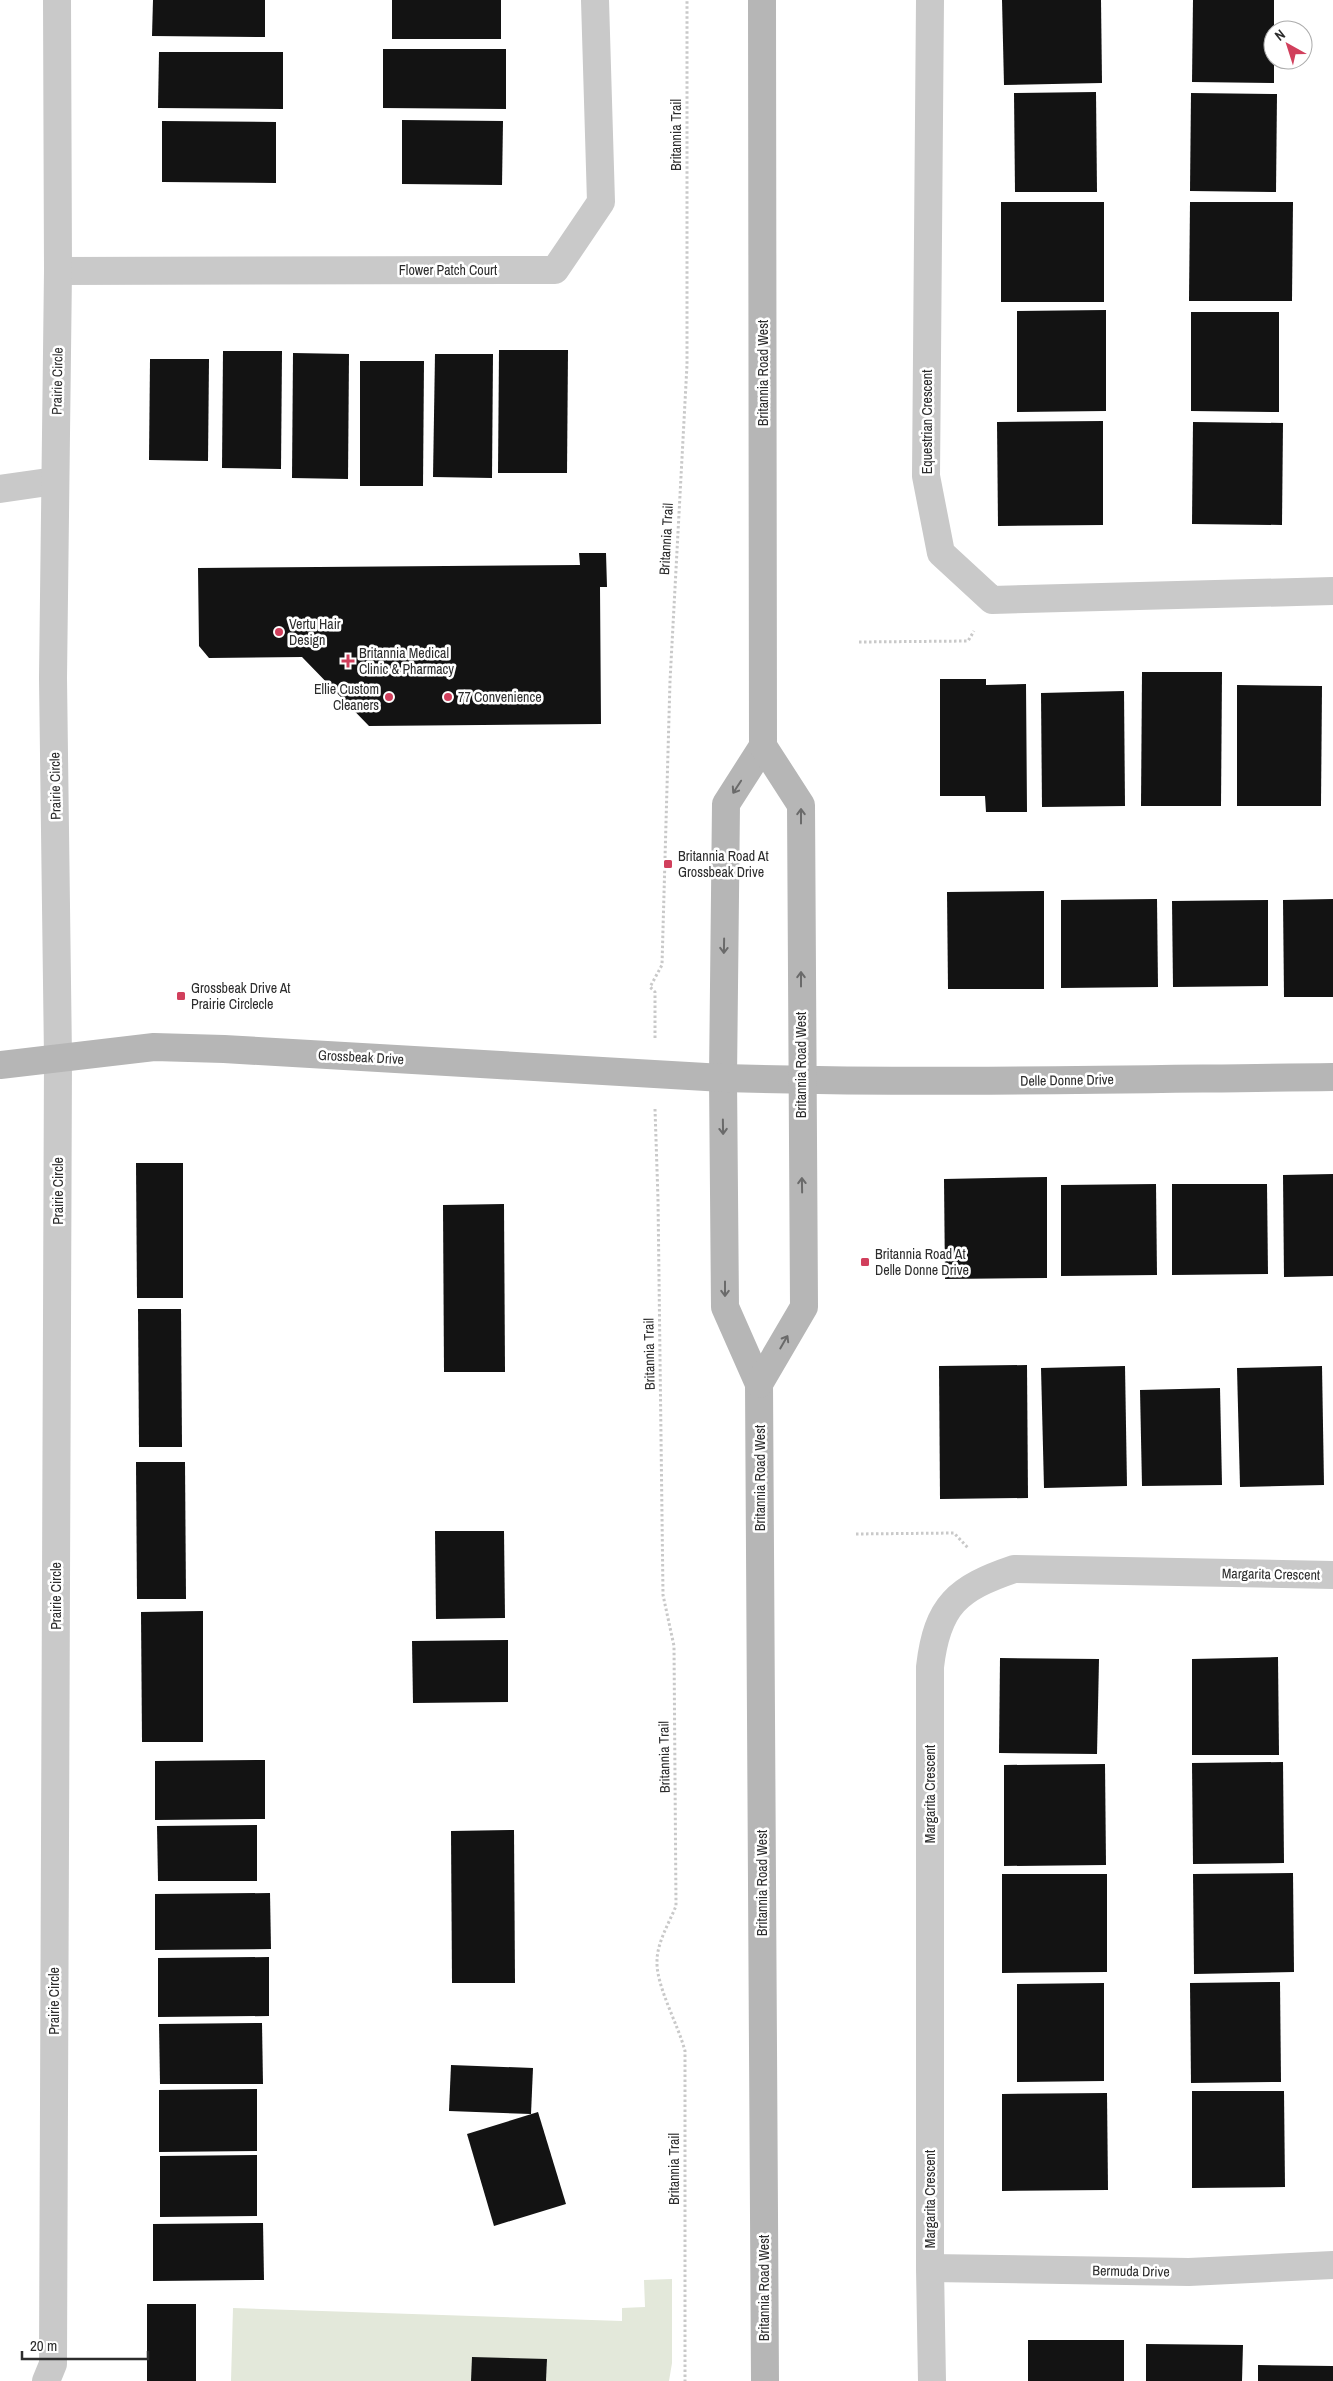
<svg xmlns="http://www.w3.org/2000/svg" width="1333" height="2381" font-family="'Archivo Narrow',sans-serif">
  <style>
    .green { fill: #e3e8da }
    .building { fill: #131313 }
    .lines { fill: none; stroke-linecap: round; stroke-linejoin: round }
    .path { stroke: #c9c9c9; stroke-width: 3; stroke-dasharray: 2.5 2.5; stroke-linecap: butt }
    .street { stroke: #c9c9c9; stroke-width: 28 }
    .secondary { stroke: #b6b6b6; stroke-width: 28 }
    .oneway { stroke: #6a6a6a }
    .poi-dot { fill: #d13f5c; stroke: #fff; stroke-width: 2 }
    .labels { text-anchor: middle; dominant-baseline: central; stroke-width: 5; stroke-linejoin: round; paint-order: stroke }
    .street-label { font-size: 14px; fill: #2c2c2c; stroke: #fff }
    .poi-label { font-size: 14px; fill: #2c2c2c; stroke: #fff; text-anchor: start }
  </style>
  <rect width="100%" height="100%" fill="#fff"/>
  <polygon class="green" points="672,2279 672,2363 669,2381 546,2381 547,2359 471,2381 231,2381 233,2308 622,2321 622,2308 645,2307 644,2280"/>
  <g class="building">
    <polygon points="153,0 265,0 265,37 152,36"/>
    <rect x="392" y="0" width="109" height="39"/>
    <polygon points="1002,0 1101,0 1102,83 1004,85"/>
    <polygon points="1193,0 1274,0 1274,83 1192,82"/>
    <polygon points="383,49 506,49 506,109 383,108"/>
    <polygon points="159,52 283,52 283,109 158,108"/>
    <polygon points="1096,92 1097,192 1015,192 1014,93"/>
    <polygon points="1191,93 1277,94 1276,192 1190,191"/>
    <polygon points="402,120 503,121 502,185 402,184"/>
    <polygon points="162,121 276,122 276,183 162,182"/>
    <rect x="1001" y="202" width="103" height="100"/>
    <polygon points="1190,202 1293,202 1292,301 1189,301"/>
    <polygon points="1106,310 1106,411 1017,412 1017,311"/>
    <polygon points="1191,312 1279,312 1279,412 1191,411"/>
    <polygon points="499,350 568,350 567,473 498,473"/>
    <polygon points="223,351 282,351 281,469 222,468"/>
    <polygon points="293,353 349,354 348,479 292,478"/>
    <polygon points="435,354 493,354 492,478 433,477"/>
    <polygon points="150,359 209,359 208,461 149,460"/>
    <polygon points="360,361 424,361 423,486 360,486"/>
    <polygon points="1103,421 1103,525 998,526 997,422"/>
    <polygon points="1193,422 1283,423 1282,525 1192,524"/>
    <polygon points="579,553 606,553 607,587 600,587 601,724 369,726 302,657 209,658 199,646 198,568 580,565"/>
    <polygon points="1142,672 1222,672 1221,806 1141,806"/>
    <polygon points="940,679 986,679 986,685 1026,684 1027,812 986,812 985,796 940,796"/>
    <polygon points="1237,685 1322,686 1321,806 1237,806"/>
    <polygon points="1124,691 1125,806 1042,807 1041,693"/>
    <polygon points="1044,891 1044,989 948,989 947,892"/>
    <polygon points="1157,899 1158,987 1061,988 1061,900"/>
    <polygon points="1333,899 1333,997 1284,997 1283,900"/>
    <polygon points="1268,900 1268,986 1173,987 1172,901"/>
    <polygon points="136,1163 183,1163 183,1298 137,1298"/>
    <polygon points="1333,1174 1333,1276 1284,1277 1283,1175"/>
    <polygon points="1047,1177 1047,1278 945,1279 944,1179"/>
    <polygon points="1156,1184 1157,1275 1061,1276 1061,1185"/>
    <polygon points="1172,1184 1267,1184 1268,1274 1172,1275"/>
    <polygon points="504,1204 505,1372 444,1372 443,1205"/>
    <polygon points="138,1309 181,1309 182,1447 139,1447"/>
    <polygon points="1027,1365 1028,1498 940,1499 939,1366"/>
    <polygon points="1125,1366 1127,1486 1044,1488 1041,1368"/>
    <polygon points="1322,1366 1324,1485 1240,1487 1237,1368"/>
    <polygon points="1220,1388 1222,1485 1142,1486 1140,1390"/>
    <polygon points="136,1462 185,1462 186,1599 137,1599"/>
    <polygon points="435,1531 504,1531 505,1618 436,1619"/>
    <polygon points="203,1611 203,1742 142,1742 141,1612"/>
    <polygon points="508,1640 508,1702 413,1703 412,1641"/>
    <polygon points="1278,1657 1279,1755 1192,1755 1192,1659"/>
    <polygon points="1000,1658 1099,1659 1097,1754 999,1753"/>
    <polygon points="265,1760 265,1819 155,1820 155,1761"/>
    <polygon points="1283,1762 1284,1863 1193,1864 1192,1763"/>
    <polygon points="1105,1764 1106,1865 1004,1866 1004,1765"/>
    <polygon points="257,1825 257,1881 158,1881 157,1826"/>
    <polygon points="514,1830 515,1983 452,1983 451,1831"/>
    <polygon points="1293,1873 1294,1972 1194,1974 1193,1874"/>
    <polygon points="1002,1874 1107,1874 1107,1972 1002,1973"/>
    <polygon points="270,1893 271,1949 155,1950 155,1894"/>
    <polygon points="269,1957 269,2016 158,2017 158,1958"/>
    <polygon points="1280,1982 1281,2082 1191,2083 1190,1983"/>
    <polygon points="1104,1983 1104,2081 1017,2082 1017,1984"/>
    <polygon points="262,2023 263,2084 160,2084 159,2024"/>
    <polygon points="451,2065 533,2068 531,2114 449,2111"/>
    <polygon points="257,2089 257,2151 159,2152 159,2090"/>
    <polygon points="1192,2091 1284,2091 1285,2187 1192,2188"/>
    <polygon points="1107,2093 1108,2190 1002,2191 1002,2094"/>
    <polygon points="538,2112 566,2204 494,2226 467,2134"/>
    <polygon points="257,2155 257,2216 160,2217 160,2156"/>
    <polygon points="263,2223 264,2280 153,2281 153,2224"/>
    <rect x="147" y="2304" width="49" height="77"/>
    <rect x="1028" y="2340" width="96" height="41"/>
    <polygon points="1146,2344 1243,2345 1242,2381 1146,2381"/>
    <polygon points="472,2357 547,2359 546,2381 471,2381"/>
    <polygon points="1258,2365 1333,2366 1333,2381 1258,2381"/>
  </g>
  <g class="lines">
    <g class="path">
      <polyline points="859,642 968,641 974,631"/>
      <polyline points="655,1038 655,992 650,987 662,965 670,681 687,365 687,0"/>
      <path d="M655 1109 658 1199 663 1595 674 1646 676 1906C669 1923 657 1943 657 1961 656 1986 678 2024 685 2051V2381"/>
      <polyline points="856,1534 954,1533 969,1549"/>
    </g>
    <g class="street">
      <polyline points="930,0 926,476 941,553 992,600 1333,591"/>
      <polyline points="58,271 555,270 601,202 595,0"/>
      <polyline points="0,489 55,481"/>
      <polyline points="930,2268 1189,2272 1333,2265"/>
      <polyline points="46,2381 53,2364 58,1058 53,678 58,271 57,0"/>
      <path d="M932 2381 930 2268V1667C937 1605 958 1588 1014 1569L1333 1575"/>
    </g>
    <g class="secondary">
      <polyline points="763,746 726,804 723,1078 725,1307 759,1384 765,2381"/>
      <path d="M0 1065 154 1047 224 1049 723 1078C926 1084 1130 1079 1333 1077"/>
      <polyline points="759,1384 804,1307 801,805 763,746 762,0"/>
    </g>
  </g>
  <defs><path id="oneway-shaft" d="M-6 0H5M1.5-3L5.5 0L1.5 3" fill="none" stroke-width="1.6" stroke-linecap="round" stroke-linejoin="round" transform="scale(1.25)"/></defs>
  <g class="oneway">
    <use href="#oneway-shaft" transform="translate(737 787) rotate(123)"/>
    <use href="#oneway-shaft" transform="translate(801 816) rotate(-90)"/>
    <use href="#oneway-shaft" transform="translate(724 946) rotate(91)"/>
    <use href="#oneway-shaft" transform="translate(801 979) rotate(-90)"/>
    <use href="#oneway-shaft" transform="translate(723 1127) rotate(89)"/>
    <use href="#oneway-shaft" transform="translate(802 1185) rotate(-91)"/>
    <use href="#oneway-shaft" transform="translate(725 1289) rotate(90)"/>
    <use href="#oneway-shaft" transform="translate(784 1342) rotate(-60)"/>
  </g>
  <g class="poi-dot">
    <circle cx="279" cy="632" r="5"/>
    <path d="M345.5 653.5h5v5h5v5h-5v5h-5v-5h-5v-5h5z"/>
    <circle cx="389" cy="697" r="5"/>
    <circle cx="448" cy="697" r="5"/>
    <rect x="663" y="859" width="10" height="10" rx="2.5"/>
    <rect x="176" y="991" width="10" height="10" rx="2.5"/>
    <rect x="860" y="1257" width="10" height="10" rx="2.5"/>
  </g>
  <g class="labels">
    <g class="street-label">
      <text transform="translate(676 135) rotate(-90)">Britannia Trail</text>
      <text x="448" y="270">Flower Patch Court</text>
      <text transform="translate(763 373) rotate(-90)">Britannia Road West</text>
      <text transform="translate(57 381) rotate(-89)">Prairie Circle</text>
      <text transform="translate(927 422) rotate(-90)">Equestrian Crescent</text>
      <text transform="translate(666 539) rotate(-87)">Britannia Trail</text>
      <text transform="translate(55 786) rotate(-91)">Prairie Circle</text>
      <text transform="translate(361 1057) rotate(3)">Grossbeak Drive</text>
      <text transform="translate(801 1065) rotate(-90)">Britannia Road West</text>
      <text transform="translate(1067 1080) rotate(-1)">Delle Donne Drive</text>
      <text transform="translate(58 1191) rotate(-90)">Prairie Circle</text>
      <text transform="translate(649 1354) rotate(-91)">Britannia Trail</text>
      <text transform="translate(760 1478) rotate(-90)">Britannia Road West</text>
      <text transform="translate(1271 1574) rotate(1)">Margarita Crescent</text>
      <text transform="translate(56 1596) rotate(-90)">Prairie Circle</text>
      <text transform="translate(664 1757) rotate(-91)">Britannia Trail</text>
      <text transform="translate(930 1794) rotate(-90)">Margarita Crescent</text>
      <text transform="translate(762 1883) rotate(-90)">Britannia Road West</text>
      <text transform="translate(54 2001) rotate(-90)">Prairie Circle</text>
      <text transform="translate(674 2169) rotate(-90)">Britannia Trail</text>
      <text transform="translate(930 2199) rotate(-90)">Margarita Crescent</text>
      <text transform="translate(1131 2271) rotate(1)">Bermuda Drive</text>
      <text transform="translate(764 2288) rotate(-90)">Britannia Road West</text>
    </g>
    <g class="poi-label">
      <text x="289" y="624">Vertu Hair<tspan x="289" dy="16">Design</tspan></text>
      <text x="359" y="653">Britannia Medical<tspan x="359" dy="16">Clinic &amp; Pharmacy</tspan></text>
      <text x="379" y="689" text-anchor="end">Ellie Custom<tspan x="379" dy="16">Cleaners</tspan></text>
      <text x="458" y="697">77 Convenience</text>
      <text x="678" y="856">Britannia Road At<tspan x="678" dy="16">Grossbeak Drive</tspan></text>
      <text x="191" y="988">Grossbeak Drive At<tspan x="191" dy="16">Prairie Circlecle</tspan></text>
      <text x="875" y="1254">Britannia Road At<tspan x="875" dy="16">Delle Donne Drive</tspan></text>
    </g>
  </g>
  <g transform="translate(1288 45) rotate(321)"><circle r="24" fill="#ffffff" stroke="#ababab"/>
  <path d="M0-4L9 19L0 12L-9 19Z" fill="#d13f5c"/>
  <text y="-8" font-size="14" font-weight="bold" text-anchor="middle" fill="#2c2c2c">N</text>
  </g>
  <path d="M22 2351v8h126v-8" fill="none" stroke="#2c2c2c" stroke-width="2.5"/>
  <text x="30" y="2351" font-size="15" fill="#2c2c2c" stroke="#ffffff" stroke-width="4" paint-order="stroke">20 m</text>
</svg>
